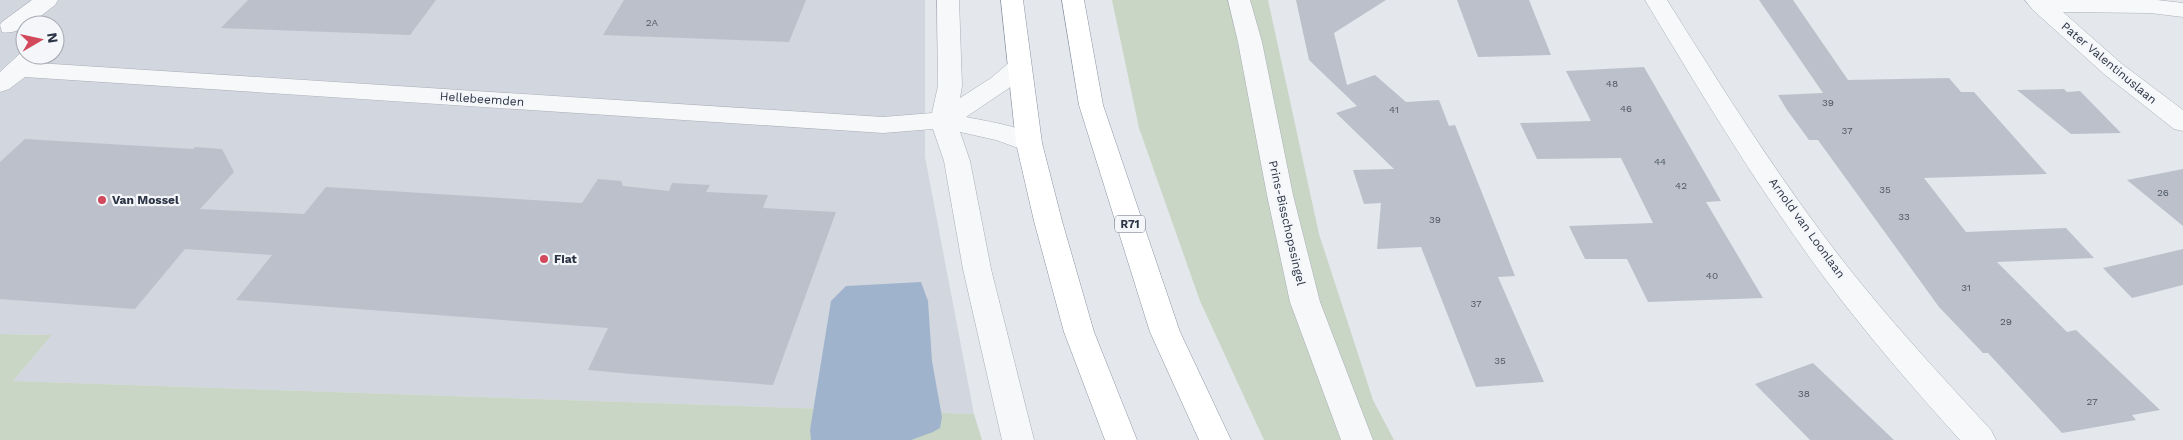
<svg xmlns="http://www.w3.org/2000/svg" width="2183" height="440" font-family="'Work Sans',sans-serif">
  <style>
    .built { fill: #d2d6de; fill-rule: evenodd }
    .green { fill: #c9d6c5 }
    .water { fill: #9fb4cc }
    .building { fill: #bbc0ca }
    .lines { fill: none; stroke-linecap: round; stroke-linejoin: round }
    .minor-casing { stroke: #a9aeb7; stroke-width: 1 }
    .trunk-casing { stroke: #8b94a3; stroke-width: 1 }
    .minor { fill: #f7f8fa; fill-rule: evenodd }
    .trunk { fill: #fff; fill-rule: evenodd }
    .poi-dot { fill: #d1495b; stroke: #f4f6f9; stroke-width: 2 }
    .labels { text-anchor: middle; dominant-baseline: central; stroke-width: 4.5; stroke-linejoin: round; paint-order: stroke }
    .number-label { font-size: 10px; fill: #4f5766 }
    .shield { fill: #f4f6f9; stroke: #676e7b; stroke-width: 1 }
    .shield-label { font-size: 11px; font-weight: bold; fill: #2b3445 }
    .street-label { font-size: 12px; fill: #2b3445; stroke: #f4f6f9 }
    .poi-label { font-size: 12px; font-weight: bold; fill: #2b3445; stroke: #f4f6f9; text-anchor: start }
  </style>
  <rect width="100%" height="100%" fill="#e4e7ec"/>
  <path class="built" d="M0 0H925V157L974 414 13 381 52 335 0 334ZM25 25H55V55H25Z"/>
  <g class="green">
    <polygon points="1112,0 1268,0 1319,234 1373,400 1394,440 1264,440 1200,301 1139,128"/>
    <polygon points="0,334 52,335 13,381 974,414 982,440 0,440"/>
  </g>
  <polygon class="water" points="921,282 928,301 932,361 942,417 940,428 933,432 911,440 811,440 810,430 831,301 846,286"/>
  <g class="building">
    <polygon points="248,0 436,0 410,35 221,28"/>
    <polygon points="624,0 806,0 789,42 603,35"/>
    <polygon points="1296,0 1386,0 1334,33 1347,85 1375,75 1406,102 1439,100 1449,126 1455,125 1515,276 1498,277 1544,382 1476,387 1421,247 1377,249 1381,203 1364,204 1353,170 1394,169 1336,113 1357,106 1309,60"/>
    <polygon points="1457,0 1529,0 1551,55 1478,57"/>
    <polygon points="1759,0 1793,0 1848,80 1949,78 1961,92 1974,92 2047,174 1924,178 1966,232 2066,228 2094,258 1997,262 2067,332 2076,330 2160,410 2132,415 2136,420 2062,433 1988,353 1983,353 1939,307 1818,140 1809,140 1787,110 1778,95 1823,93"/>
    <polygon points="1644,67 1721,201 1706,202 1763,298 1648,302 1627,259 1585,259 1569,226 1653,223 1621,158 1537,159 1520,123 1591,121 1566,71"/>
    <polygon points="2064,89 2067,92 2080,91 2121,133 2071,134 2017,90"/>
    <polygon points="25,139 193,149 195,147 222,149 234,172 200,209 304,214 326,187 582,203 598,179 621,181 623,186 669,191 672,183 710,185 706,192 768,195 763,208 836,212 773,385 632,374 588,370 608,328 236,300 272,255 185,249 135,309 0,299 0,162"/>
    <polygon points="2183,169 2183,226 2127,180"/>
    <polygon points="2183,249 2183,285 2132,298 2103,268"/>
    <polygon points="1813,363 1894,440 1810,440 1755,384"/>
  </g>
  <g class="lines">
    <g class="minor-casing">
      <g id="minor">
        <path d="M32 0H58L55 5C40 16 20 36 2 32L0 25 2 22Z"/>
        <path d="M937 0H959L962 86 960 98 991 78 1011 61 1019 59 1027 61 1031 66 1009 88 966 117C984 121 1032 127 1042 143L1038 149 1029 152 996 140 960 132 970 161 991 269 1034 440H1002L963 269 944 161 933 129 883 133 25 77 9 89 0 92V72L25 49V55H43L37 63 883 117 932 113 938 86Z"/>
        <polygon points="1228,0 1250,0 1262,42 1293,195 1320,302 1373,440 1341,440 1290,302 1267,195 1238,42"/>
        <path d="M1645 0H1667C1724 91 1781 182 1847 266 1892 323 1942 377 1991 430L1996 440H1960C1913 388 1868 336 1826 280 1760 191 1702 95 1645 0Z"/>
        <polygon points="2025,0 2157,0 2183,3 2183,17 2150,13 2063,12 2122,64 2183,110 2183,131 2174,129 2104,74 2033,10"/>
      </g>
    </g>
    <g class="trunk-casing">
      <g id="trunk">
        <polygon points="1001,0 1023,0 1042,143 1062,221 1094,332 1137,440 1105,440 1064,332 1034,221 1016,143"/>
        <polygon points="1062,0 1084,0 1103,105 1180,332 1231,440 1199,440 1150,332 1079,105"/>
      </g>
    </g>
    <use href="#minor" class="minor"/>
    <use href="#trunk" class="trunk"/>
  </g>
  <g class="poi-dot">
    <circle cx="102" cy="200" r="5"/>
    <circle cx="544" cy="259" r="5"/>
  </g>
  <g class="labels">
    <g class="number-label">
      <text x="652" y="22">2A</text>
      <text x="1612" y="83">48</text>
      <text x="1828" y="102">39</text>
      <text x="1626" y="108">46</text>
      <text x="1394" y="109">41</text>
      <text x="1847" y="130">37</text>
      <text x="1660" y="161">44</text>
      <text x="1681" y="185">42</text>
      <text x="1885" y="189">35</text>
      <text x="2163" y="192">26</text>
      <text x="1904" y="216">33</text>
      <text x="1435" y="219">39</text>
      <text x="1712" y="275">40</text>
      <text x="1966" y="287">31</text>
      <text x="1476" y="303">37</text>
      <text x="2006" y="321">29</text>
      <text x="1500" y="360">35</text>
      <text x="1804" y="393">38</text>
      <text x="2092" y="401">27</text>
    </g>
    <rect class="shield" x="1115" y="215.5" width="30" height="17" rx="4"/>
    <g class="shield-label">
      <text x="1130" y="224">R71</text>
    </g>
    <g class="street-label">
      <text transform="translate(2109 63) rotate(40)">Pater Valentinuslaan</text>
      <text transform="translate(482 99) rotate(4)">Hellebeemden</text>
      <text transform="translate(1287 223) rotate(77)">Prins-Bisschopssingel</text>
      <text transform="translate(1807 228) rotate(54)">Arnold van Loonlaan</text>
    </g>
    <g class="poi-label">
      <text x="112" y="200">Van Mossel</text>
      <text x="554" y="259">Fiat</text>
    </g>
  </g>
  <g transform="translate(40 40) rotate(81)"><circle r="24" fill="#f4f6f9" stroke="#a4a8b1"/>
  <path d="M0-4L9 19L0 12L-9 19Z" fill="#d1495b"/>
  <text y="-8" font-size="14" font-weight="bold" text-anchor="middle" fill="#2b3445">N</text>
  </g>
</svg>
